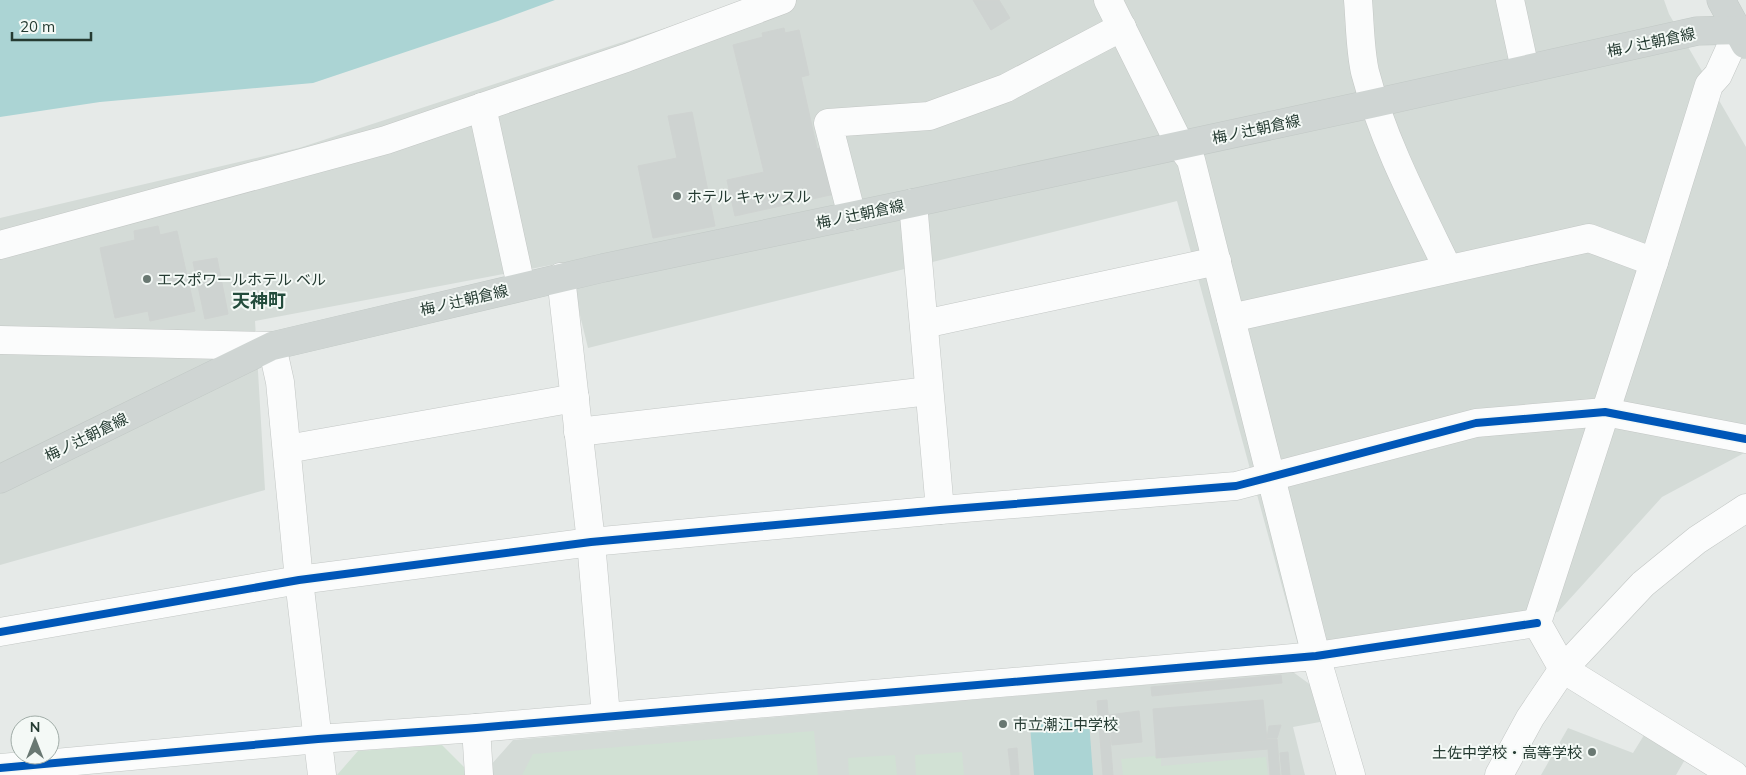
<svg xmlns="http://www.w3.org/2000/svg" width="1746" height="775" font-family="Mulish,'Noto Sans JP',sans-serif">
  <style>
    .built { fill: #d4dbd7 }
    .green { fill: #d1e1d4 }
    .water { fill: #abd4d4 }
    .building { fill: #ced3d1; stroke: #cfd3d1 }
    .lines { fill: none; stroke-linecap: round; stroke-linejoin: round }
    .minor-casing { stroke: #c3c7c5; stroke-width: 29 }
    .major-casing { stroke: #c2c9c6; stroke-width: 29 }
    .minor { stroke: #fbfcfc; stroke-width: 28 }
    .major { stroke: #cfd5d3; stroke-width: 28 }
    .cycleway-casing { stroke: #f4f9f6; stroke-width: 11 }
    .cycleway { stroke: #0057b8; stroke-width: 8 }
    .poi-dot { fill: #697872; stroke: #f4f9f6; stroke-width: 2 }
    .labels { text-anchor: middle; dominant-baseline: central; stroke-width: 4; stroke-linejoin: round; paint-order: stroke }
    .street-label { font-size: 15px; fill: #253b32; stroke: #f4f9f6 }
    .poi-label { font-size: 15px; fill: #253b32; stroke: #f4f9f6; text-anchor: start }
    .quarter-label { font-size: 18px; font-weight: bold; fill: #234c3c; stroke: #f4f9f6 }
  </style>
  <rect width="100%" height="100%" fill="#e6eae8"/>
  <g class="built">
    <polygon points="751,0 1664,0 1669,14 1746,147 1746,452 1662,497 1558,612 1298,645 1177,201 588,348 567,262 255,321 265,490 0,565 0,218 299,148"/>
    <polygon points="1293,672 1319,691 1325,721 1293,727 1305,775 491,775 490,766 513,740"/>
    <polygon points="1568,728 1633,753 1646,732 1687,756 1676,775 1541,775"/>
  </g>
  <g class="green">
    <polygon points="814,731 818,775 522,775 533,754"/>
    <polygon points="442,745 465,768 466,775 337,775 358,751"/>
    <polygon points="962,752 964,775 916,775 915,755"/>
    <polygon points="895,755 897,775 849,775 848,758"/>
    <polygon points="1156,756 1156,758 1161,758 1161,766 1266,757 1268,775 1121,775 1123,774 1121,759"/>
  </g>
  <g class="water">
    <polygon points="0,0 555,0 498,21 313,83 100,102 0,117"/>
    <polygon points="1089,721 1093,775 1034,775 1030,725"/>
  </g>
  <g class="building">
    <polygon points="973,0 999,0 1010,18 991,30"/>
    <polygon points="784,28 785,33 799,30 809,75 801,77 817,149 825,147 835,194 735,216 727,180 764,172 733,45 763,37 762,33"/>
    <polygon points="692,112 715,226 653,238 638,166 677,158 668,116"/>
    <polygon points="158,226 160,235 177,231 195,311 150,321 148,311 115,318 100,248 135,240 134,231"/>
    <polygon points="217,258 228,314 205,319 193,262"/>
    <polygon points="1281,675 1282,683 1152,696 1151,687"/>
    <polygon points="1107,700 1113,775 1103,775 1097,701"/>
    <polygon points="1263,700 1267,741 1156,750 1153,709"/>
    <polygon points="1139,711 1142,742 1112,745 1109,715"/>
    <polygon points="1281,725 1277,738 1267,738 1269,726"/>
    <polygon points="1266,739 1277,739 1280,775 1270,775 1268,749 1156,758 1156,750 1267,741"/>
    <polygon points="1017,748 1019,775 1011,775 1008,749"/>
    <polygon points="1288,752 1290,775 1282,775 1280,753"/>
  </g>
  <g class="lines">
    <g class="minor-casing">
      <g id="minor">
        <polyline points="1108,0 1180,145 1191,160 1316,656 1351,775"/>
        <path d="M1358 0C1360 23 1360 50 1365 72 1383 141 1417 205 1448 269"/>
        <polyline points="1510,0 1525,69"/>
        <polyline points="482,107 521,286"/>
        <polyline points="913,203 940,510"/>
        <polyline points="852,216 828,123 929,116 1006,88 1122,27"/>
        <polyline points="0,245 386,140 626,58 782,0"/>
        <polyline points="561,277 591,542 606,716"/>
        <polyline points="1231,318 1589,238 1654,262"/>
        <polyline points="924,324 1217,261"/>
        <polyline points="0,340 272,346 280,382 299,580 322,775"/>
        <polyline points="578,432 929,391"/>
        <polyline points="287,449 575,398"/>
        <polyline points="0,632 299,580 591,542 940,510 1236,486 1476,423 1605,412 1746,439"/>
        <polyline points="476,728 479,775"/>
        <polyline points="0,768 318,739 476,728 1316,656 1537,623"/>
        <polyline points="1499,775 1530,718 1563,669 1643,584 1697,540 1746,508"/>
        <polyline points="1734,775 1563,669 1537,623 1654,262 1709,85 1718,75 1738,31"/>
      </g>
    </g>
    <g class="major-casing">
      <g id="major">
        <polyline points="1721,0 1745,44"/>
        <polyline points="0,479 272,346 603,268 913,203 1375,103 1697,31 1746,30"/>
      </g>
    </g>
    <use href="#minor" class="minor"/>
    <use href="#major" class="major"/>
    <g class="cycleway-casing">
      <g id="cycleway">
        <polyline points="0,632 299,580 591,542 940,510 1236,486 1476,423 1605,412 1746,439"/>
        <polyline points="0,768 318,739 476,728 1316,656 1537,623"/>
      </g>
    </g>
    <use href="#cycleway" class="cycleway"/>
  </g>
  <g class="poi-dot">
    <circle cx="677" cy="196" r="5"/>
    <circle cx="147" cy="279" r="5"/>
    <circle cx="1003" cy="724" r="5"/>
    <circle cx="1592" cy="752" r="5"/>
  </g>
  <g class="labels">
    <g class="street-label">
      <text transform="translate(1651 42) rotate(-12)">梅ノ辻朝倉線</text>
      <text transform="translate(1256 129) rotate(-12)">梅ノ辻朝倉線</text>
      <text transform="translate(860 214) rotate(-12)">梅ノ辻朝倉線</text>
      <text transform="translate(464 300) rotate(-13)">梅ノ辻朝倉線</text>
      <text transform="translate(86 437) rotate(-26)">梅ノ辻朝倉線</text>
    </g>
    <g class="poi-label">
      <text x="687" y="196">ホテル キャッスル</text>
      <text x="157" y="279">エスポワールホテル ベル</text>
      <text x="1013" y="724">市立潮江中学校</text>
      <text x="1582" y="752" text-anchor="end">土佐中学校・高等学校</text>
    </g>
    <g class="quarter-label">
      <text x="259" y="300">天神町</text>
    </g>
  </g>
  <g transform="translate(35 740)"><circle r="24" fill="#f4f9f6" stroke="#a1ada8"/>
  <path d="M0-4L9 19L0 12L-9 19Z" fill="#697872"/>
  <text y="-8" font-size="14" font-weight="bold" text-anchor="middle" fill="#253b32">N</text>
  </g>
  <path d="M12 32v8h79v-8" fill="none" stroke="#253b32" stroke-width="2.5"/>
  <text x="20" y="32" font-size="15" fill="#253b32" stroke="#f4f9f6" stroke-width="4" paint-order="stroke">20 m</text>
</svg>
